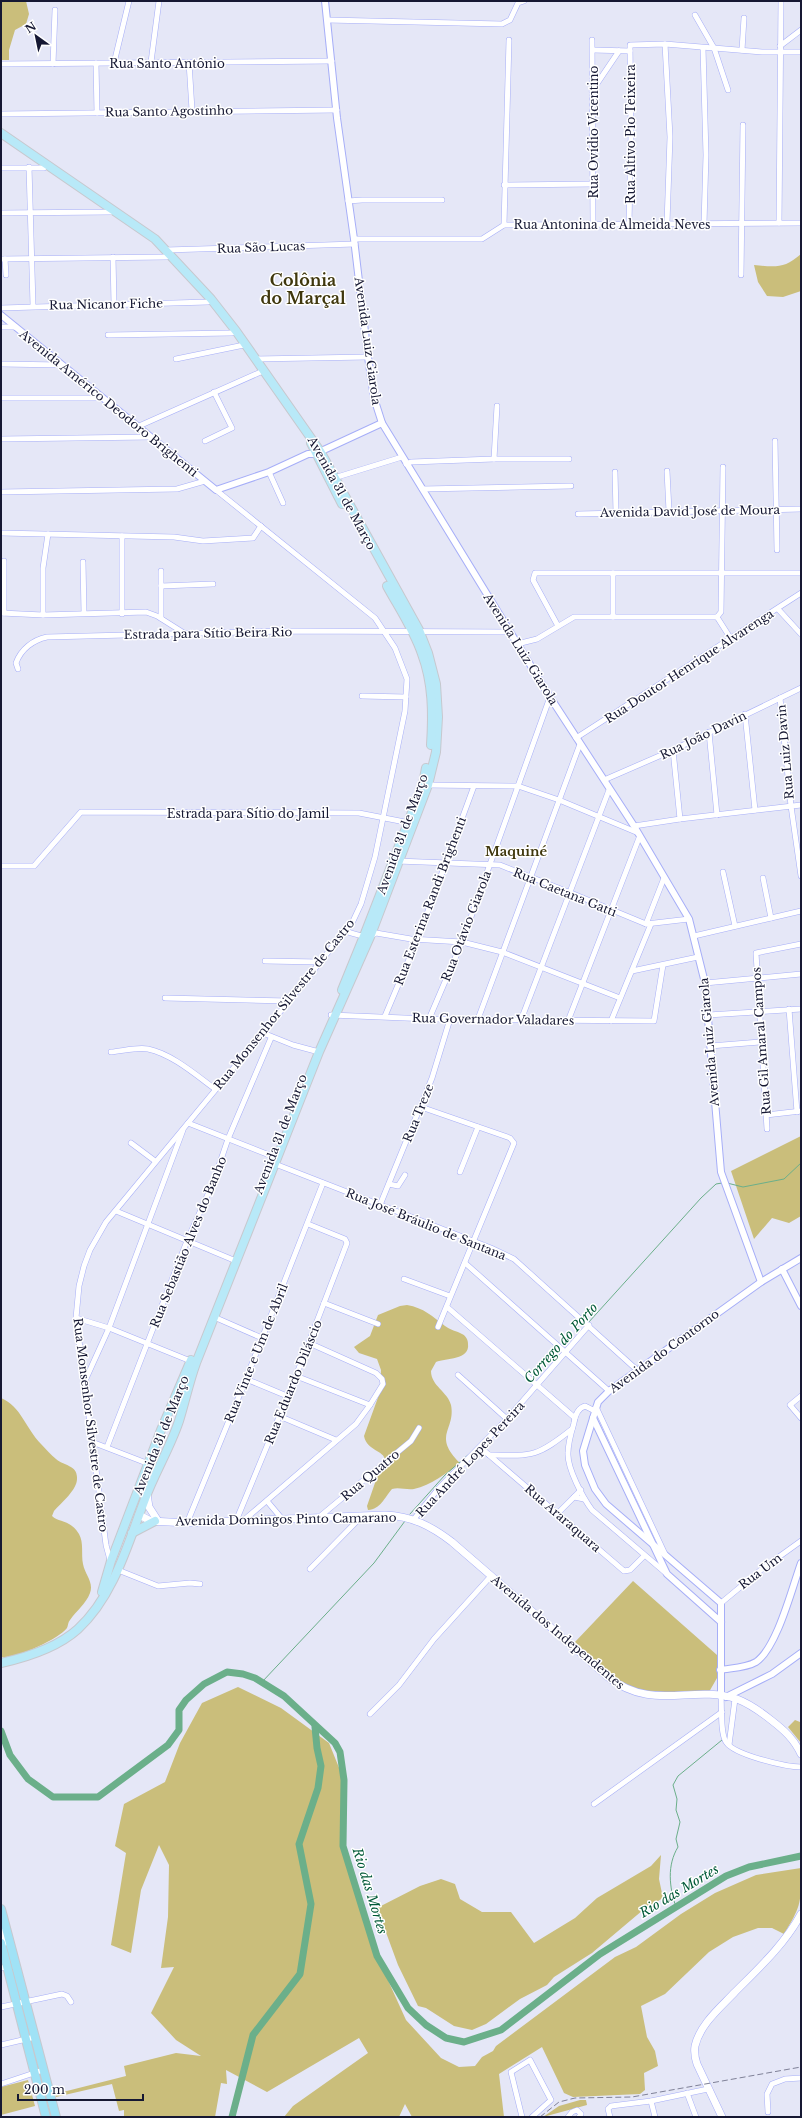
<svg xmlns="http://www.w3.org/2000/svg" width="802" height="2118" font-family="'Libre Baskerville',serif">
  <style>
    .green { fill: #cabe7b }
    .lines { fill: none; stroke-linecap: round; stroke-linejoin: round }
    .stream { stroke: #6baf8a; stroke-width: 1 }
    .river { stroke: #6baf8a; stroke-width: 7 }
    .pedestrian-casing { stroke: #a6aef8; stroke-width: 5 }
    .minor-casing { stroke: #a6aef8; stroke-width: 6 }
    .tertiary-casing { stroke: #a6aef8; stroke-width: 8 }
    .secondary-casing { stroke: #a6aef8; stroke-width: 8 }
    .primary-casing { stroke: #c7c8ce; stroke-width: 10 }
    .trunk-casing { stroke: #c7c8ce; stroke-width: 10 }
    .pedestrian { stroke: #fff; stroke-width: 3.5 }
    .minor { stroke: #fff; stroke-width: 5 }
    .tertiary { stroke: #fff; stroke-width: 6 }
    .secondary { stroke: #fff; stroke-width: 7 }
    .primary { stroke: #b8e9f8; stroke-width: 8 }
    .trunk { stroke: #a0e2f6; stroke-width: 8 }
    .rail { stroke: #7f8197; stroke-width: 1; stroke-dasharray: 6 3; stroke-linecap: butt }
    .labels { text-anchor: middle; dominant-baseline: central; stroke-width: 3; stroke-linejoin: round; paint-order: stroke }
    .street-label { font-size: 12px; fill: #161833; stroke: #fff }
    .neighbourhood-label { font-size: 13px; font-weight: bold; fill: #3f370d; stroke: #fff }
    .water-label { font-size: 13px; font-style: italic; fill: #005937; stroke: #fff }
    .district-label { font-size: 16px; font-weight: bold; fill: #3f370d; stroke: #fff }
  </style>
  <rect width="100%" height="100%" fill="#e5e7f7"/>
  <g class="green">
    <polygon points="1,1 26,1 29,14 26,24 15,30 9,50 9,60 1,60"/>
    <path d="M801 254V291L783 297 767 296 758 282 754 265C775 267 784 269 801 254Z"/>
    <polygon points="801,1136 801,1216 789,1223 772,1218 754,1239 731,1171"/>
    <path d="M407 1305C424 1308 432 1316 445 1326 450 1330 457 1331 462 1334 466 1336 468 1340 468 1344 470 1360 446 1358 436 1362L431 1371C431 1386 448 1392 451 1405 456 1430 432 1435 460 1463 447 1473 431 1485 414 1489 406 1490 399 1487 392 1489 384 1498 381 1509 368 1510L367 1506 376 1480 385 1460C384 1450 367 1451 364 1436L380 1392 381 1370 377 1359 359 1353 354 1347 370 1336 378 1315 400 1306Z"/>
    <path d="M1 1398C21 1406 26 1429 41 1444 46 1449 51 1455 56 1459 64 1466 78 1465 77 1479 77 1490 61 1503 54 1511L52 1516C59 1523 70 1519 79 1534 84 1543 81 1554 83 1564 85 1575 94 1582 90 1593 86 1604 76 1611 70 1620 68 1622 68 1626 67 1628 59 1639 15 1659 1 1657Z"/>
    <path d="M633 1581 717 1655V1678L709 1692C685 1693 651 1698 629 1687 609 1678 591 1657 575 1642Z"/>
    <path d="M238 1687 281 1708 329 1743 344 1780 343 1846 377 1956 406 2020 441 2058 459 2067 475 2066 482 2057 493 2051 496 2046 615 1957 636 1947 681 1914 715 1893 756 1875 801 1868C801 1902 802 1905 784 1934L772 1928H758L733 1937 709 1952 665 1994 641 2006 647 2037 655 2051 658 2066 644 2073 645 2090 640 2094 573 2097 564 2093 542 2047 499 2074 504 2117H412L405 2104 399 2117H284L293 2106 368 2053 359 2038 267 2092 226 2070 227 2084 221 2083 215 2117H124V2110L119 2111 112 2084 56 2097 55 2094 126 2076 124 2066 176 2053 201 2056 176 2040 151 2013 174 1967 161 1968 168 1917 169 1865 159 1845 141 1890 131 1953 111 1945 126 1853 115 1846 124 1804 165 1782 180 1743 202 1703Z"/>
    <polygon points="801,1716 801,1743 788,1727 795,1720 800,1722"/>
    <polygon points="661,1855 659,1879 663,1898 643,1910 592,1953 554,1977 547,1985 520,1999 486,2024 472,2030 454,2026 426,2008 418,2006 398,1965 377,1908 420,1886 441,1879 455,1884 460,1899 482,1912 511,1912 534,1943 575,1918 597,1898 651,1866"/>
    <polygon points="28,2080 35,2106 1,2115 1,2087"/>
    <polygon points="580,2100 586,2100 587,2105 543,2117 559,2106"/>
  </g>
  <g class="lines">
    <g class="stream">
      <polyline points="727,1183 743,1187 784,1179 801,1163"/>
      <polyline points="588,1323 701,1198 716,1184 722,1183"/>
      <polyline points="410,1514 445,1475 468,1455"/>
      <polyline points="262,1682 374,1563 405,1521"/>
      <path d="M676 1907C669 1887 667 1865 678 1847L676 1839 680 1822 676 1810 677 1799 673 1785 678 1776 722 1740"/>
    </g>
    <g class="river">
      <polyline points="1,1731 10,1755 28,1779 53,1797 98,1797 168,1745 179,1730 179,1710 186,1700 204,1684 227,1672 243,1674 255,1678 284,1696 335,1743 340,1752 344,1780 343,1846 377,1956 408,2008 426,2025 446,2038 464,2042 501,2030 600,1954 726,1876 749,1867 801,1856"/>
      <polyline points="232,2117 253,2035 300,1974 311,1904 299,1844 318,1788 321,1766 317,1748 315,1727"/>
    </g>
    <g class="pedestrian-casing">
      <polyline id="pedestrian" points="1,1928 5,1944"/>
    </g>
    <g class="minor-casing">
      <g id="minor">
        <polyline points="695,15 714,48 728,90"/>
        <polyline points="327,20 502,24 510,20 518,3 524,1"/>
        <polyline points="592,40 593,224"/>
        <polyline points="665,44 670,137 667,223"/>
        <polyline points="780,46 801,30"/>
        <polyline points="703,48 706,155 704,224"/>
        <polyline points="593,50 630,51"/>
        <polyline points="742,50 744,18"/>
        <polyline points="151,62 159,1"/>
        <polyline points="189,62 192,110"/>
        <polyline points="96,63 97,113"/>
        <polyline points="114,63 129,1"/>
        <polyline points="1,64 332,61"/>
        <polyline points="53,64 55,10"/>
        <polyline points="592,91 619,51"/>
        <polyline points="1,114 337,110"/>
        <polyline points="29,167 33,305"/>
        <polyline points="1,168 44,168 47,164"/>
        <polyline points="504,185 593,184"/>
        <polyline points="348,201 362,200 442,200"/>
        <polyline points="1,213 111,212 113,209"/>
        <polyline points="629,223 631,134 630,45 665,44 762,52 801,52"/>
        <polyline points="779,223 781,1"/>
        <polyline points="504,225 509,40"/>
        <polyline points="354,239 482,239 504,225 801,223"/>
        <polyline points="166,250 355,244"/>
        <polyline points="113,257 114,304"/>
        <polyline points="1,259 167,257"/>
        <polyline points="5,259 6,275"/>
        <polyline points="741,275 743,125"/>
        <polyline points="1,308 208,302 211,299"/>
        <polyline points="1,327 16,327"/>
        <polyline points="108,335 232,333"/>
        <polyline points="176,359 244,345"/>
        <polyline points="255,359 368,357"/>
        <polyline points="1,364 62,365"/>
        <polyline points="1,398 102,398"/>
        <polyline points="139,426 263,371"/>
        <polyline points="1,439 151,437"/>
        <polyline points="205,441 232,428 214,392"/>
        <polyline points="775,441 777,550"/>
        <polyline points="494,459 569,459"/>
        <polyline points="406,464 411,462 494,459 497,406"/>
        <polyline points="667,471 669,511"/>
        <polyline points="269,472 283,503"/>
        <polyline points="615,472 616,512"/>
        <polyline points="334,478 402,457"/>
        <polyline points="422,489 571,486"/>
        <polyline points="1,492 177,489 205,481"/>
        <polyline points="578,514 801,509"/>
        <polyline points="1,533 174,537 203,541 253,538 261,526"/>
        <polyline points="122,536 122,614"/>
        <polyline points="83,562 84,613"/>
        <polyline points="613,573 613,617"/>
        <polyline points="161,586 213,584"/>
        <polyline points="778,609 801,634"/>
        <polyline points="1,613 43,615 146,612 157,616 184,633"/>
        <polyline points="4,613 4,561"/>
        <polyline points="43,615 43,568 48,534"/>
        <polyline points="717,617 721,612 723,467"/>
        <polyline points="161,618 161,571"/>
        <polyline points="558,626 533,580 535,573 801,573"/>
        <polyline points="517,644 537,639 574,617 717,617 731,639"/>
        <path d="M18 669 16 663C21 649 33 640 47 637L289 631 510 632"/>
        <polyline points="362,696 406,697"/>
        <polyline points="780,698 791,806 801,876"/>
        <polyline points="745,714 755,810"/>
        <polyline points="709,732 717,815"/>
        <polyline points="576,738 801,593"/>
        <polyline points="673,750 680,819"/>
        <polyline points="604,780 673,750 801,688"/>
        <polyline points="426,785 518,786 559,800 636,832"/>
        <polyline points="634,826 680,819 801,805"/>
        <polyline points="397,861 500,865 571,893 646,924 689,919"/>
        <polyline points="1,866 34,866 81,812 359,813 410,823"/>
        <polyline points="723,872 735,926"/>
        <polyline points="763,878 771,918"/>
        <polyline points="646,924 664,878"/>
        <path d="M345 931C355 934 366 939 376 933L411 939 462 942 502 952 620 998"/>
        <polyline points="694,936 801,911"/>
        <polyline points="265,961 320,962"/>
        <polyline points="632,971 698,957"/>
        <polyline points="705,983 801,974"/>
        <polyline points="165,998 289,1001"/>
        <polyline points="789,1009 797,1112"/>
        <polyline points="331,1015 429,1019 654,1021 663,965"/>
        <polyline points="708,1015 801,1009"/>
        <polyline points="385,1016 418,938 474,786"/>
        <polyline points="429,1019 462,942 550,697"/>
        <polyline points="478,1019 580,744"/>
        <polyline points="521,1020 609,790"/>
        <polyline points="568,1021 639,838"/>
        <polyline points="611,1021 651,924"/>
        <polyline points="263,1033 293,1045 319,1052"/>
        <polyline points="710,1046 760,1042"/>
        <path d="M111 1052C123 1051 137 1047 148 1049 172 1054 196 1075 215 1089"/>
        <polyline points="421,1107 510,1138 514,1143 438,1327"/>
        <polyline points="766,1115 801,1111"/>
        <polyline points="188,1123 277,1158"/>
        <polyline points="767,1129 756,953 801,944"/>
        <polyline points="131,1143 155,1161"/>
        <polyline points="270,1162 491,1248 514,1259 637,1370"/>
        <polyline points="460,1172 478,1127"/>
        <polyline points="389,1184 398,1186 405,1175"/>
        <polyline points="380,1205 432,1078 450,1019"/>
        <polyline points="116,1211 236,1261"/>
        <polyline points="465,1263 609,1391"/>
        <polyline points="404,1279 450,1296"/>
        <polyline points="324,1303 378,1324"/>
        <polyline points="447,1307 575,1418"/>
        <polyline points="214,1317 262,1338"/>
        <polyline points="76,1318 109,1328 193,1362"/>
        <polyline points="458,1375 507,1419"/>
        <polyline points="296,1376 370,1405"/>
        <polyline points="246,1379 287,1396"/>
        <polyline points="84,1383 109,1328 183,1130"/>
        <polyline points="801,1396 790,1405 801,1418"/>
        <polyline points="596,1407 665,1554"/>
        <path d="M595 1411 585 1406C578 1408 575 1416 574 1423 571 1433 568 1443 568 1453 567 1468 583 1498 592 1510L667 1574"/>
        <polyline points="279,1416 336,1440"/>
        <polyline points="92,1442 149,1464"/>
        <polyline points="107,1447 187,1241 213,1183 228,1139 271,1038"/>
        <polyline points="481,1448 624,1571 630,1570 644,1556"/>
        <path d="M489 1455C533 1456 537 1457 572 1429"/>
        <polyline points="581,1490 574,1497 584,1499"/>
        <polyline points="267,1501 283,1520"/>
        <polyline points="558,1513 574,1497"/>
        <polyline points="318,1518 411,1441 419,1428"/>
        <polyline points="414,1519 439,1488 507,1419 589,1325"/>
        <polyline points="244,1520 356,1424 370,1405 383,1384 382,1379 376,1373 309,1343"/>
        <polyline points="236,1521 296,1376 347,1243 345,1239 308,1224"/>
        <polyline points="187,1523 246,1379 323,1183"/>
        <polyline points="110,1560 106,1545 76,1318 79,1286 84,1266 90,1250 106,1222 289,1001 353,921 361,904 375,857 405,711 407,679 395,648 375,618 216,490"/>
        <polyline points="310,1569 360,1518"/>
        <polyline points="118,1570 158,1586 190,1583 200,1584"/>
        <polyline points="721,1603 762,1569 801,1541"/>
        <path d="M721 1696C722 1707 720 1733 726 1742 734 1755 786 1767 801 1767"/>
        <polyline points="370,1714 399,1685 434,1639 491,1576"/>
        <polyline points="729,1745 735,1699"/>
        <polyline points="594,1804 722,1712"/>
        <polyline points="1,1968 7,1967"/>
        <polyline points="1,2007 62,1994 67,1996 71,2002"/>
        <polyline points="1,2045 35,2037"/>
        <polyline points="1,2084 43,2070"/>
        <polyline points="687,2093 696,2117"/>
        <polyline points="651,2101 655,2117"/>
        <polyline points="768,2112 767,2094 772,2084 785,2079 801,2078"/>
        <polyline points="522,2117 511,2072 530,2060 551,2100 532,2117"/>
        <polyline points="568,2117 572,2112 577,2110 581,2114 579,2117"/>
        <polyline points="610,2117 608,2109 611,2106 651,2101 708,2089"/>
      </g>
    </g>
    <g class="tertiary-casing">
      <g id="tertiary">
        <polyline points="325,1 337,118 354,239 368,357 374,398 382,423 550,697 634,826 689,919 705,983 721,1172 761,1282"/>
        <polyline points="1,315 216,490 269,472 308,454 315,454 382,423"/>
        <polyline points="782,1269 801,1306"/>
        <polyline points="593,1418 667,1574 721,1622"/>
        <path d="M720 1670C731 1668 746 1668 756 1662 777 1648 792 1588 801 1563"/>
        <polyline points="721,1696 721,1603 606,1504 595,1489 585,1465 583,1451 598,1402 609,1391 761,1282 801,1258"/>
        <polyline points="726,1697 772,1674 801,1653"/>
      </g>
    </g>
    <g class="secondary-casing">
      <g id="secondary">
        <polyline points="147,1494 149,1507 158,1521"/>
        <path d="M139 1515 151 1521 187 1523 385 1515C412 1516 431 1526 452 1542L608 1677C653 1712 691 1684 737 1699 750 1704 761 1712 771 1720 784 1730 794 1739 801 1754"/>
        <path d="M722 2117 697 2064C695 2058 694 2052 695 2046 700 2024 721 2007 735 1992 759 1968 785 1944 801 1914"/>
      </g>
    </g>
    <g class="primary-casing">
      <g id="primary">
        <path d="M1 133 155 239 211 299 236 331 320 451 419 630 428 653 436 684 438 717 436 752 428 785 370 937 319 1052 196 1363C189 1382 185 1402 179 1421 170 1448 155 1472 145 1499 128 1543 114 1596 78 1629 57 1648 28 1657 1 1663"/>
        <polyline points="311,443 342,504"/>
        <path d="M387 586C399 608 414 630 422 654 433 683 433 714 431 745"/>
        <polyline points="342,990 364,936 423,784 426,768"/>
        <polyline points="132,1533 155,1521"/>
        <polyline points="102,1592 111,1561 161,1430 191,1360"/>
      </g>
    </g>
    <g class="trunk-casing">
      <g id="trunk">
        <polyline points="1,1909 56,2117"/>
        <polyline points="1,1943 46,2117"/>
      </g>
    </g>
    <use href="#pedestrian" class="pedestrian"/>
    <use href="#minor" class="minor"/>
    <use href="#tertiary" class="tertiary"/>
    <use href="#secondary" class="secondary"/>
    <use href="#primary" class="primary"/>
    <use href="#trunk" class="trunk"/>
    <polyline class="rail" points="540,2117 559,2102 575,2098 632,2097 801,2067"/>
  </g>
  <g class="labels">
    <g class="street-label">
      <text x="167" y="63">Rua Santo Antônio</text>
      <text transform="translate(169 111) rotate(-1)">Rua Santo Agostinho</text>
      <text transform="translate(593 132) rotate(-90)">Rua Ovídio Vicentino</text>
      <text transform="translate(630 134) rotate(-90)">Rua Altivo Pio Teixeira</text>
      <text x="612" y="224">Rua Antonina de Almeida Neves</text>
      <text transform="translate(261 247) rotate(-2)">Rua São Lucas</text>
      <text transform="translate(106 304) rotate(-1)">Rua Nicanor Fiche</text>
      <text transform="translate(368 341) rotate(82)">Avenida Luiz Giarola</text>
      <text transform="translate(109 403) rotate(39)">Avenida Américo Deodoro Brighenti</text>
      <text transform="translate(342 493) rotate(61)">Avenida 31 de Março</text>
      <text transform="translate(690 511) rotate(-1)">Avenida David José de Moura</text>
      <text transform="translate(208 633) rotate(-1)">Estrada para Sítio Beira Rio</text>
      <text transform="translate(521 649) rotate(58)">Avenida Luiz Giarola</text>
      <text transform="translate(689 666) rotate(-33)">Rua Doutor Henrique Alvarenga</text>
      <text transform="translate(703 735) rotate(-26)">Rua João Davin</text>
      <text transform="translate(785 752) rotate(-95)">Rua Luiz Davin</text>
      <text x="248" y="813">Estrada para Sítio do Jamil</text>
      <text transform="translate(402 834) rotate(-70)">Avenida 31 de Março</text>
      <text transform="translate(565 892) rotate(22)">Rua Caetana Gatti</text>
      <text transform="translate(430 901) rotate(-69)">Rua Esterina Randi Brighenti</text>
      <text transform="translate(466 926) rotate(-69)">Rua Otávio Giarola</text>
      <text transform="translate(284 1004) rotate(-51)">Rua Monsenhor Silvestre de Castro</text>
      <text transform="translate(493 1019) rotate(1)">Rua Governador Valadares</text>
      <text transform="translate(761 1041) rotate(-94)">Rua Gil Amaral Campos</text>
      <text transform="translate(709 1042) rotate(-95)">Avenida Luiz Giarola</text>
      <text transform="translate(418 1113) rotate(-68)">Rua Treze</text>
      <text transform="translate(280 1134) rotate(-69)">Avenida 31 de Março</text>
      <text transform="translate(426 1224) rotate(22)">Rua José Bráulio de Santana</text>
      <text transform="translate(188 1242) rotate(-68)">Rua Sebastião Alves do Banho</text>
      <text transform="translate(664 1351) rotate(-36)">Avenida do Contorno</text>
      <text transform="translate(256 1353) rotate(-68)">Rua Vinte e Um de Abril</text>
      <text transform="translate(293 1382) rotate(-68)">Rua Eduardo Diláscio</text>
      <text transform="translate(91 1425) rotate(83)">Rua Monsenhor Silvestre de Castro</text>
      <text transform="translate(161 1435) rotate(-68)">Avenida 31 de Março</text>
      <text transform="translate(470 1459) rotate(-47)">Rua André Lopes Pereira</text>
      <text transform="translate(370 1475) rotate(-40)">Rua Quatro</text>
      <text transform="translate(563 1518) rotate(41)">Rua Araraquara</text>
      <text transform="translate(286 1519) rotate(-1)">Avenida Domingos Pinto Camarano</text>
      <text transform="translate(760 1571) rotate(-37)">Rua Um</text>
      <text transform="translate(558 1632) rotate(40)">Avenida dos Independentes</text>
    </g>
    <g class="neighbourhood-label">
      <text x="516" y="851">Maquiné</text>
    </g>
    <g class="water-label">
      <text transform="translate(561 1343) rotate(-48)">Corrego do Porto</text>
      <text transform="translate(370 1891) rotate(73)">Rio das Mortes</text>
      <text transform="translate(679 1891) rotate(-31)">Rio das Mortes</text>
    </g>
    <g class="district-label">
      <text x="303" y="280">Colônia<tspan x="303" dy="18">do Marçal</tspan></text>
    </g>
  </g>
  <rect width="802" height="2118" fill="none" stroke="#161833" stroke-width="4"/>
  <g transform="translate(36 36) rotate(327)" stroke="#ffffff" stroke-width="3" paint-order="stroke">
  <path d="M0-3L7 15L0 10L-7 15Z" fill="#161833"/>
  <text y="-6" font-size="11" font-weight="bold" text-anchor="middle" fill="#161833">N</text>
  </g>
  <path d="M18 2094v6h125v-6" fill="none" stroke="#161833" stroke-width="2"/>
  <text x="24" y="2094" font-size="12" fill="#161833" stroke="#ffffff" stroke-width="3" paint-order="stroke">200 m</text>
</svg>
